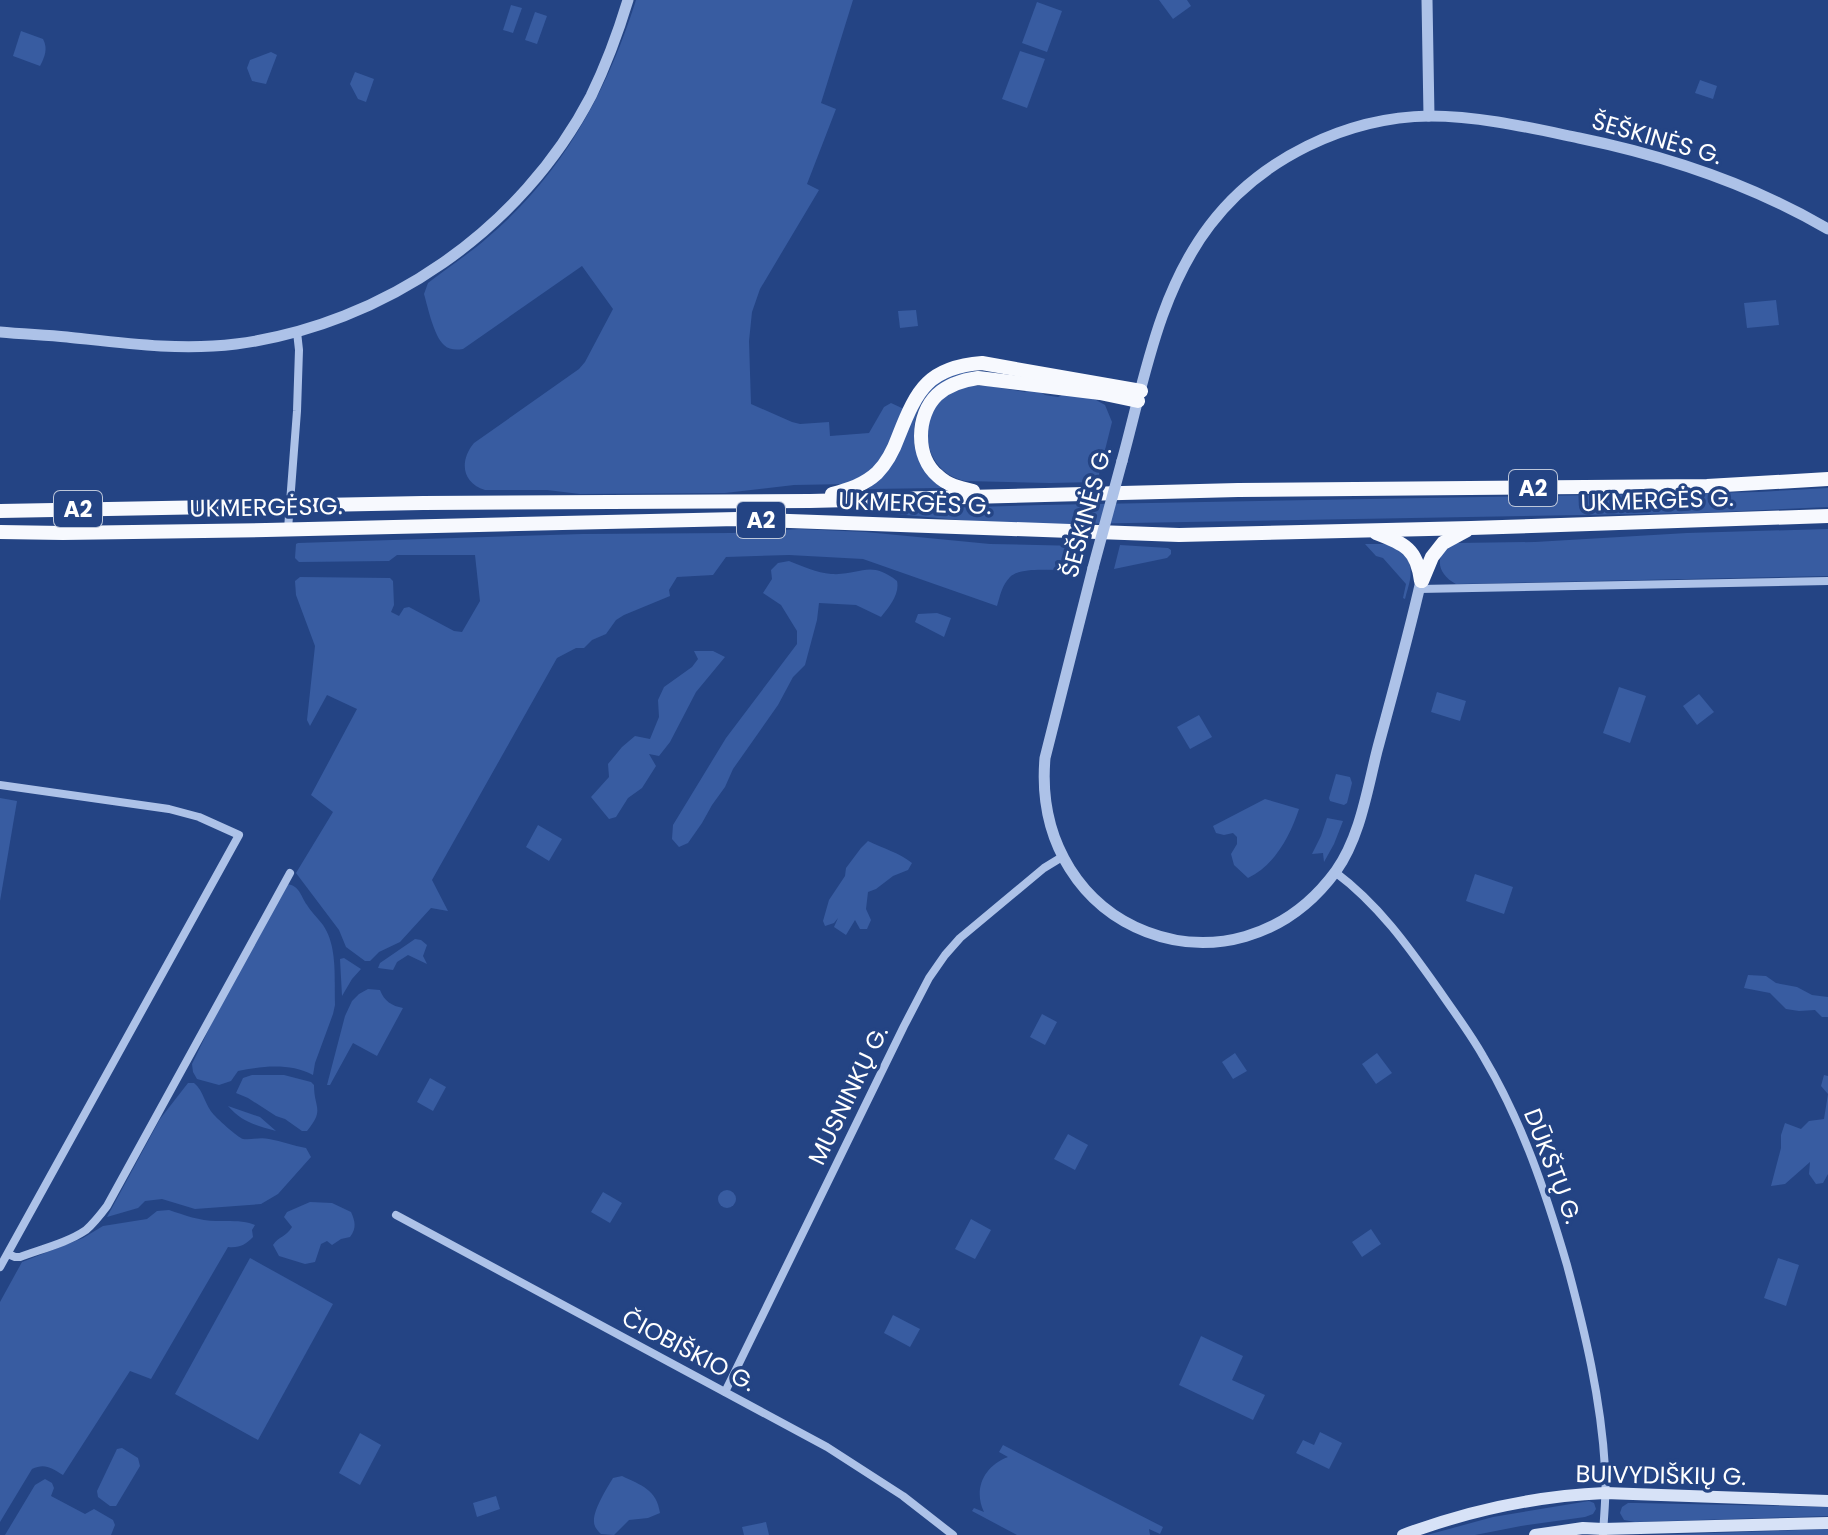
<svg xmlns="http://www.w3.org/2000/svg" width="1828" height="1535" font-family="Poppins,sans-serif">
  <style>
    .green { fill: #385ca1 }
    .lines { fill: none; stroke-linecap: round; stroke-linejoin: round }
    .minor { stroke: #adc2e8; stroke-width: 8 }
    .tertiary { stroke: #adc2e8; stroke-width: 11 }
    .secondary { stroke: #d7e2f7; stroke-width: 12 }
    .trunk { stroke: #f7f9fe; stroke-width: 14 }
    .tertiary-bridge { stroke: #adc2e8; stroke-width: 11 }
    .labels { text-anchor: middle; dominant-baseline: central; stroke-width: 7; stroke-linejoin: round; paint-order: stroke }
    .shield { fill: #244484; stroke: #bdc7da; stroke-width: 2 }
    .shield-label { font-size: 22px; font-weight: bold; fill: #fff }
    .street-label { font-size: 24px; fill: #fff; stroke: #244484 }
  </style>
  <rect width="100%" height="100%" fill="#244484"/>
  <g class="green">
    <path d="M636 0H853L821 103 836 109 807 184 819 190 760 289 752 312 749 341 751 404 792 422 800 424 829 422 830 436 869 433 884 407 891 403 904 409 886 451 870 473 849 484 794 485 725 493 580 494 547 490H485C462 483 459 461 474 443L579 369 585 362 613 309 582 266 463 349C456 350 449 350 444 345 434 336 428 308 424 294L428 283C447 268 469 254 487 238 562 175 607 92 636 0Z"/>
    <polygon points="1159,0 1187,0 1191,6 1173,19"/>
    <polygon points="1037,2 1062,11 1047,52 1022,43"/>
    <polygon points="511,5 522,8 513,33 503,30"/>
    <polygon points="535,12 547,16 537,44 525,40"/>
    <path d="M21 31 43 39C48 49 45 56 40 66L13 56Z"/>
    <polygon points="1020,51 1045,59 1027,108 1002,99"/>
    <polygon points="271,52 277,55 266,84 252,81 247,68 250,60"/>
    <polygon points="355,72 374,79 366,102 358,99 350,84"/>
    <polygon points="1700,80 1717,86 1713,99 1695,93"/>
    <polygon points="1776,300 1779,325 1747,328 1744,303"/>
    <polygon points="916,310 918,326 900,328 898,311"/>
    <path d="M979 371 1110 388 966 373C936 381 914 401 914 434 914 440 914 447 917 453 921 465 934 478 942 488L868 489C888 471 904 438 915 414 919 407 922 397 927 391 938 375 961 372 979 371Z"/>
    <path d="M964 386H988L1025 392 1028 389 1035 388 1045 395 1058 397 1064 394H1070L1096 400 1105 405 1112 422 1097 482 1050 483 965 481C923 472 915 419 947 393 951 389 958 388 964 386Z"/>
    <polygon points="1828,488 1828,507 1698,513 1012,525 874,512 873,510 1042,505 1758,492"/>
    <path d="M799 529 866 532 990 544 1080 546 1074 571C1058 571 1021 566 1010 577 1002 585 1000 596 997 606L863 559 789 555 726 557 713 575 677 577 669 590 670 596 624 615 616 620 606 634 592 640 584 648H576L557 658 432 880 448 911 431 908 400 942 379 952 370 961H365L346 947 339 930 296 873 333 812 311 795 357 709 327 695 310 726 307 720 315 646 296 595 295 581 300 577 390 578 393 581 394 605 391 612 399 616 404 608 409 607 454 631 462 632 480 601 475 555H397L389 561 299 562 295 558 296 544 298 543 583 534 732 533Z"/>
    <path d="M1828 529V576L1456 584C1435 573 1434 552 1456 543L1535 542 1687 533Z"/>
    <path d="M1365 544H1385L1403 548C1414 571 1412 574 1405 599L1403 598 1406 584 1383 558 1376 556Z"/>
    <polygon points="1120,545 1168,548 1171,550 1171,554 1167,558 1114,569"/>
    <path d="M789 561C802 566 817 573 831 574 861 576 869 559 897 581 900 594 889 607 881 617L856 605 819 603 817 620 805 665 793 677 778 705 733 769 725 787 712 805 702 823 688 843 679 847 672 839 673 825 726 738 797 644V631L781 605 763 593 772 579 771 570 778 563Z"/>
    <polygon points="937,613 951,618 944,637 915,622 918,614"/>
    <polygon points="694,651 713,651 725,657 696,692 670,742 659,756 649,754 656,766 642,788 628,798 616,817 609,819 591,797 609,777 608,764 622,747 635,736 650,739 659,717 658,700 664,687 692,667 698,659"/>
    <polygon points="1619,687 1646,696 1630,743 1603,733"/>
    <polygon points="1437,692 1466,701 1460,721 1431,712"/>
    <polygon points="1699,694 1714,712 1697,725 1683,706"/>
    <polygon points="1199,715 1212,737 1190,749 1177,727"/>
    <polygon points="1336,774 1350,777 1352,783 1347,803 1344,805 1330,801 1329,798"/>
    <polygon points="0,798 17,801 0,901"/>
    <path d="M1265 799 1299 809C1290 836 1275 865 1248 878L1234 865 1231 854 1237 844V837L1233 833 1224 835 1216 833 1213 826Z"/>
    <polygon points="1327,818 1343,821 1334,844 1324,862 1323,853 1312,854 1321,836"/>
    <polygon points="538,825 562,839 549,861 526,847"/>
    <path d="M868 841C884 849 898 852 912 863L908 870 893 876 876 889 868 892 866 909 871 920 867 929H860L855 920 846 935 834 927 838 918 834 923 825 926 823 921 829 900 845 876 846 868 861 848Z"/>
    <polygon points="1475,874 1513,887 1504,914 1466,901"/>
    <path d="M287 884C300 886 300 895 307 905 311 912 318 918 323 925 338 947 334 979 335 1005L333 1014 315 1063 313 1075C290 1063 263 1066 238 1071L231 1081 219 1085 197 1079 193 1072 192 1064 221 1004Z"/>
    <polygon points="415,939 421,940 427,945 423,956 427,964 408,955 397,962 393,970 378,968 380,963"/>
    <polygon points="344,958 361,969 352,979 342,996 340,959"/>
    <polygon points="1748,975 1766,976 1776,983 1797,987 1812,995 1828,997 1828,1017 1822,1017 1815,1010 1799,1011 1786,1009 1770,993 1744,988"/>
    <path d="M368 989 380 990C384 1001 392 1006 403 1008L377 1056 353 1043 330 1085H327L345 1016 352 1001 359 994Z"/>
    <polygon points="1042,1014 1057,1022 1045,1045 1030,1037"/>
    <polygon points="1235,1053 1247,1071 1233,1079 1222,1062"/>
    <polygon points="1377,1053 1392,1073 1376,1084 1362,1064"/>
    <path d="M252 1075H284L311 1082 314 1085C314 1109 325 1109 307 1131H302L285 1119 276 1116 248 1098 236 1093 243 1078Z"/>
    <polygon points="1824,1075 1828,1076 1828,1174 1823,1183 1816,1184 1809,1174 1810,1162 1785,1184 1771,1186 1781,1148 1781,1135 1785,1123 1801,1129 1809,1121 1824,1119 1828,1094 1821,1086"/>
    <polygon points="430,1078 446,1087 433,1111 417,1102"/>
    <path d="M188 1083H194C204 1091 205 1106 214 1115 219 1120 237 1137 243 1139 251 1140 260 1137 269 1139 282 1141 293 1146 306 1148L311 1157 278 1194 261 1204 195 1209 162 1199 145 1201 138 1208 107 1217 160 1119Z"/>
    <path d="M228 1106 260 1117 276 1131C255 1125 242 1122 228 1106Z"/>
    <polygon points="1068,1134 1088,1145 1075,1170 1054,1159"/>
    <circle cx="727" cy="1199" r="9"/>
    <polygon points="603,1192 622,1203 610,1223 591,1212"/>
    <path d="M310 1202 332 1203 351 1212C355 1221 357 1228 350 1237L341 1239 332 1245 327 1241 321 1244 315 1262 305 1264 279 1256 273 1245C279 1236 286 1237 292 1227L284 1217 287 1212Z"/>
    <path d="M169 1210C184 1215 200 1221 216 1221 226 1221 246 1220 255 1225L252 1230 253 1237C245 1245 240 1248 228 1247L151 1379 130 1371 63 1475C51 1468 45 1463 32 1469L0 1522V1302L22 1262 83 1238 103 1226 147 1219 157 1211Z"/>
    <polygon points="971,1219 991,1230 975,1259 955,1249"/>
    <polygon points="1371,1229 1381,1244 1362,1257 1352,1242"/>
    <polygon points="250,1258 333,1304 258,1440 175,1394"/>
    <polygon points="1778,1258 1799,1265 1786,1306 1764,1298"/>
    <polygon points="893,1315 920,1329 910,1347 884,1333"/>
    <polygon points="1201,1336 1243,1356 1232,1380 1265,1395 1253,1420 1179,1385"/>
    <polygon points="1320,1432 1342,1443 1329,1469 1296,1453 1303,1440 1314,1445"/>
    <polygon points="360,1433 381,1445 360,1485 339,1473"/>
    <path d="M1003 1445 1163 1527 1160 1534 1149 1529 1150 1535H1017L972 1511 974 1508 984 1512C973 1489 984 1466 1008 1457L999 1452Z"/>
    <polygon points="122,1448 138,1458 140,1466 116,1506 110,1506 98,1497 97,1491 117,1449"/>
    <path d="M622 1476C641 1485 657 1490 660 1513L648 1518 629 1520 614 1535 601 1534C598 1531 594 1527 594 1522 593 1510 607 1488 613 1478Z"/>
    <polygon points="45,1479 52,1483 54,1488 51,1496 85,1514 94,1509 113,1520 115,1525 111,1535 5,1535 35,1485"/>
    <polygon points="496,1496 500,1509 477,1517 473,1503"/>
    <polygon points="1589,1501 1594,1503 1596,1509 1593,1514 1585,1517 1521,1526 1475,1535 1427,1535 1493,1517"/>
    <polygon points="1637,1503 1828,1507 1828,1516 1635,1522 1624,1520 1620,1513 1622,1507 1628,1503"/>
    <polygon points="766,1522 769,1535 744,1535 742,1527"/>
    <polygon points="1828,1529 1828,1535 1652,1535"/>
  </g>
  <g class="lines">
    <g class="minor">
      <polyline points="288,529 297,411 299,350 297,332"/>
      <polyline points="1419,589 1828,581"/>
      <polyline points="0,785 169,809 199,817 239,835 0,1267"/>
      <path d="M1335 872C1378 904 1408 946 1439 990 1454 1012 1470 1033 1483 1056 1522 1121 1546 1193 1567 1265 1585 1332 1601 1399 1605 1468 1607 1490 1604 1513 1603 1535"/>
      <polyline points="396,1215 827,1447 903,1496 953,1535"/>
      <path d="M8 1254 15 1257H20C41 1249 67 1243 86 1230 94 1223 101 1214 107 1206L290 873"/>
      <polyline points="725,1392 904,1026 929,978 945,955 960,938 1044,868 1062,857"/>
    </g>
    <g class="tertiary">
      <polyline points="1427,0 1429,116"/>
      <path d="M0 332C22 334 44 335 67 337 123 343 179 351 236 344 384 325 522 229 591 96 606 65 618 33 628 0"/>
      <path d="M1122 461C1144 381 1158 293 1210 225 1260 159 1346 117 1430 116 1480 116 1531 128 1579 138 1667 156 1751 184 1828 229"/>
      <path d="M1093 568 1045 758C1030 932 1234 1010 1336 871 1360 837 1367 791 1377 751 1392 695 1408 638 1421 581"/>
    </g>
    <g class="secondary">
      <path d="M1403 1535C1467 1511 1536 1496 1605 1493L1828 1501"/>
      <polyline points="1535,1535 1583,1528 1603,1529 1828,1523"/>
    </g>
    <g class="trunk">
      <path d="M973 491C960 488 947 485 938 476 915 457 916 415 937 395 949 384 963 380 978 378L1100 393 1138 401"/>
      <path d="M832 494C848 490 864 485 877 473 887 463 894 449 899 435 917 389 929 367 982 363L1141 391"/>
      <polyline points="0,511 423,503 810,501 1238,490 1707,486 1828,479"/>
      <polyline points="0,532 63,533 266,530 737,519 1179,535 1471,528 1828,516"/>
      <path d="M1376 533C1405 544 1417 549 1421 581"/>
      <polyline points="1422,581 1432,557 1443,543 1467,530"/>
    </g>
    <polyline class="tertiary-bridge" points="1093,568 1122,461"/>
  </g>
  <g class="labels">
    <g class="shield">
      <rect x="1509" y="470" width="48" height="36" rx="6"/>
      <rect x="54" y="491" width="48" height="36" rx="6"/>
      <rect x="737" y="502" width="48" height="36" rx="6"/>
    </g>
    <g class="shield-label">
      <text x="1533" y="488">A2</text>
      <text x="78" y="509">A2</text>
      <text x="761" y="520">A2</text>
    </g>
    <g class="street-label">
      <text transform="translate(1657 138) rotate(16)">ŠEŠKINĖS G.</text>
      <text transform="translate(1657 500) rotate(-2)">UKMERGĖS G.</text>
      <text transform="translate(915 503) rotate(2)">UKMERGĖS G.</text>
      <text transform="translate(266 507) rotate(-1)">UKMERGĖS G.</text>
      <text transform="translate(1086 512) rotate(-75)">ŠEŠKINĖS G.</text>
      <text transform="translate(848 1095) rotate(-64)">MUSNINKŲ G.</text>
      <text transform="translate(1553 1166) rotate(69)">DŪKŠTŲ G.</text>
      <text transform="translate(689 1350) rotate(28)">ČIOBIŠKIO G.</text>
      <text transform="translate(1661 1475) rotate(1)">BUIVYDIŠKIŲ G.</text>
    </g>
  </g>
</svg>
